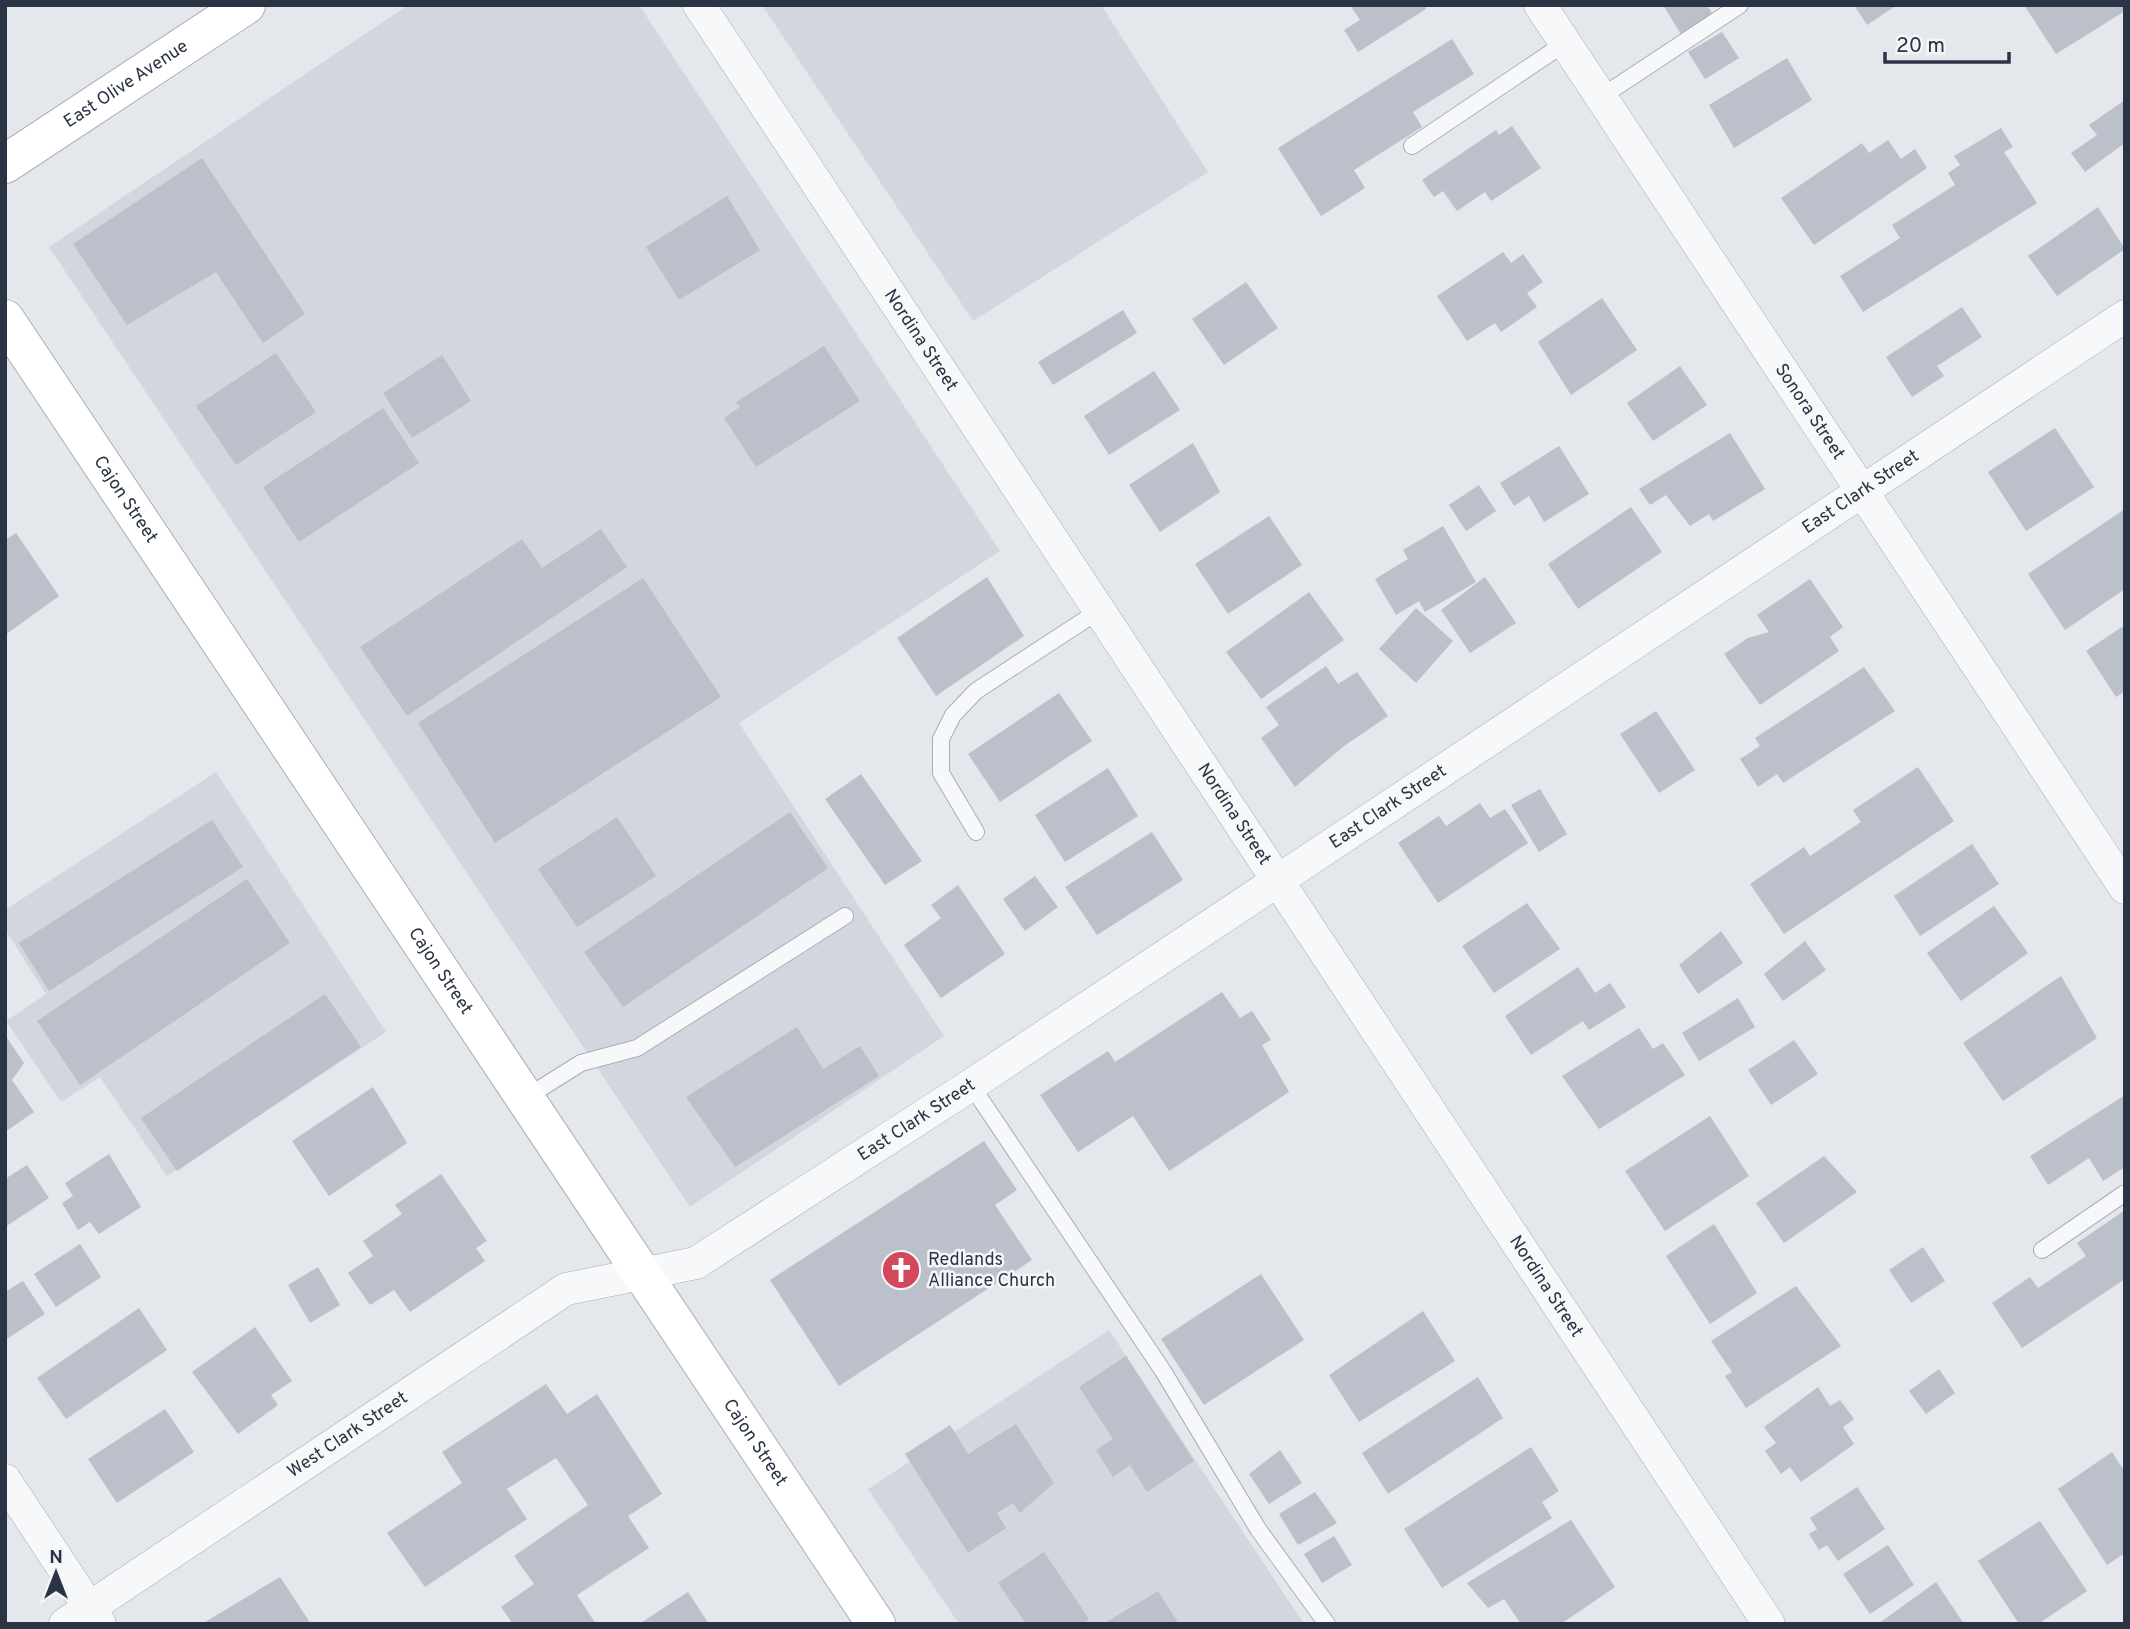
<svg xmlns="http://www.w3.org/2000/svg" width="2130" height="1629" font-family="Overpass,sans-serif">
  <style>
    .built { fill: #d2d6de }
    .building { fill: #bbc0ca }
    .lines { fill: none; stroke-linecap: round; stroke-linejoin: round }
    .lane-casing { stroke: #a9aeb7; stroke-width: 18 }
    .street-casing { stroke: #a9aeb7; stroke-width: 33 }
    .secondary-casing { stroke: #a9aeb7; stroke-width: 40 }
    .lane { stroke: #f7f8fa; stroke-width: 16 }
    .street { stroke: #f7f8fa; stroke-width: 32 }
    .secondary { stroke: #fff; stroke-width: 38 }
    .labels { text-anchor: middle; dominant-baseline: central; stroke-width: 5; stroke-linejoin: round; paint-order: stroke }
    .street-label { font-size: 18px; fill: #2b3445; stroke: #f4f6f9 }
    .poi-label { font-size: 18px; fill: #2b3445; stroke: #f4f6f9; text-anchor: start }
  </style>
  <rect width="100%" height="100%" fill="#e4e7ec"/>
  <g class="built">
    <polygon points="408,5 639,5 1000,551 739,723 944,1036 690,1207 49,247"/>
    <polygon points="762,5 1101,5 1208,172 973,321"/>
    <polygon points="216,772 386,1032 167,1176 100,1077 61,1102 6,1021 46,994 5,929 5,910"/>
    <polygon points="1109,1330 1304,1624 959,1624 868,1489"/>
  </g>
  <g class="building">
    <polygon points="1350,5 1424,5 1426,9 1358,52 1344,30 1360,20"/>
    <polygon points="1663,5 1707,5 1713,15 1681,34"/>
    <polygon points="1854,5 1897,5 1867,25"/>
    <polygon points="2024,5 2125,5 2125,11 2056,54"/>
    <polygon points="1722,32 1739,58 1705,79 1688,52"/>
    <polygon points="1452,39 1474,74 1413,112 1422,127 1354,170 1365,188 1321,216 1278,148"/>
    <polygon points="1787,58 1812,100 1734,148 1709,105"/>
    <polygon points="2125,100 2125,143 2085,172 2071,153 2097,135 2089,125"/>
    <polygon points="1512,126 1541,168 1491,201 1485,192 1457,211 1443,191 1434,197 1422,180 1496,130 1499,135"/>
    <polygon points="2001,128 2013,147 2004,152 2037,203 1863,312 1840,276 1900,238 1892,225 1955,185 1948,173 1960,165 1954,156"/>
    <polygon points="1888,140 1901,159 1915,149 1927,168 1814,245 1781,198 1862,143 1869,153"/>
    <polygon points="202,158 305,314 263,343 216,272 127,325 73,244"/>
    <polygon points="727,196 760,250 679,300 646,247"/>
    <polygon points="2098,207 2125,249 2057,296 2028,256"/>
    <polygon points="1503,252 1511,263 1523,254 1543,282 1527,293 1537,307 1501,332 1495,323 1467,341 1437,296"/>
    <polygon points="1246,282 1278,328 1224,365 1192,319"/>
    <polygon points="1602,298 1637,350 1571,395 1538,342"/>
    <polygon points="1962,307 1982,337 1937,366 1944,376 1912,397 1886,357"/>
    <polygon points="1123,310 1137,333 1053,385 1038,362"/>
    <polygon points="824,346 860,401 756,467 724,418 740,407 736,402"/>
    <polygon points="276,353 316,412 236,465 196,406"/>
    <polygon points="442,355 471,401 412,438 383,393"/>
    <polygon points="1680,366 1707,405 1653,441 1627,403"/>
    <polygon points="1154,371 1180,410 1109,455 1084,416"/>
    <polygon points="383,408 419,463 299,542 263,487"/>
    <polygon points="2055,428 2094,487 2026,531 1988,472"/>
    <polygon points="1730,433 1765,489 1713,521 1709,514 1690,526 1666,495 1650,505 1639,489"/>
    <polygon points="1193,443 1220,492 1160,532 1129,485"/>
    <polygon points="1559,446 1589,494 1544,522 1529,496 1514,506 1500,483"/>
    <polygon points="1479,485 1496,511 1466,531 1449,505"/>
    <polygon points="1631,507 1662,552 1578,609 1548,564"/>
    <polygon points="2125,509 2125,589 2065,630 2028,574"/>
    <polygon points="1269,516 1302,565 1228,614 1195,564"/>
    <polygon points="1443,526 1476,582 1425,612 1419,601 1396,615 1375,579 1408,559 1403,550"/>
    <polygon points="601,529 627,567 407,716 360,647 522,539 542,568"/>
    <polygon points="16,533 59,596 5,635 5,540"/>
    <polygon points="987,577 1024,636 936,696 897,638"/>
    <polygon points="1485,577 1516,623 1470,653 1441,610"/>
    <polygon points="643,578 721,697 495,843 418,723"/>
    <polygon points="1810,579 1843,627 1830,637 1839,651 1760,705 1724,654 1748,638 1769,632 1757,615"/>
    <polygon points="1309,592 1344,640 1261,699 1226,652"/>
    <polygon points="1416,608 1453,641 1416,683 1379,649"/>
    <polygon points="2125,625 2125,691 2116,697 2086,651"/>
    <polygon points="1326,666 1338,684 1357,672 1388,716 1344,746 1295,787 1261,738 1279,725 1266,707"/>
    <polygon points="1864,667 1895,711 1783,783 1777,774 1758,787 1740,759 1760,746 1755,738"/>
    <polygon points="1059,693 1092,741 1000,802 968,754"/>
    <polygon points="1656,711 1695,770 1659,793 1620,734"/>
    <polygon points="1918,767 1954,821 1784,934 1750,884 1804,847 1810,856 1861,822 1853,810"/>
    <polygon points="1108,768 1138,816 1065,862 1035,815"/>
    <polygon points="861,774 922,861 885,885 825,799"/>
    <polygon points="1540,789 1567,834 1539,852 1511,805"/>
    <polygon points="1480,803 1490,818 1505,809 1528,843 1438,903 1398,843 1439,816 1446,826"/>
    <polygon points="790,812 828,868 623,1007 584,952"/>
    <polygon points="617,817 656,876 577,927 538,869"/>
    <polygon points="212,820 243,867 49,991 19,943"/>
    <polygon points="1152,832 1183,880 1097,935 1065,887"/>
    <polygon points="1972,844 1999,884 1920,936 1894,896"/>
    <polygon points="1035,876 1058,907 1025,931 1003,899"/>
    <polygon points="247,879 290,943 80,1085 37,1021"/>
    <polygon points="958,885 1005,954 941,998 904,945 941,918 931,905"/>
    <polygon points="1527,903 1560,949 1494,993 1462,946"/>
    <polygon points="1994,906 2028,953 1961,1001 1927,953"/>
    <polygon points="1721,931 1743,963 1698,994 1679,965"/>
    <polygon points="1805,941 1826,970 1783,1001 1764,974"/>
    <polygon points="1578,967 1595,993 1610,983 1626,1007 1589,1030 1583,1021 1531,1055 1505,1016"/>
    <polygon points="2061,976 2097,1038 2003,1101 1963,1043"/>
    <polygon points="1222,992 1240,1018 1252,1011 1271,1040 1262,1045 1289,1092 1169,1171 1133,1116 1078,1152 1040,1095 1108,1051 1115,1062"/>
    <polygon points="325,994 361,1047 177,1171 141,1118"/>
    <polygon points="1738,998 1755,1027 1699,1061 1682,1033"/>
    <polygon points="797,1027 823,1069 860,1046 879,1076 735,1167 686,1097"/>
    <polygon points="1639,1028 1653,1049 1663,1043 1685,1075 1599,1129 1562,1076"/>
    <polygon points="5,1035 24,1063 12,1080 34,1112 5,1132"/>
    <polygon points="1794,1040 1818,1074 1771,1105 1748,1070"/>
    <polygon points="373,1087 407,1143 329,1196 292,1141"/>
    <polygon points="2125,1095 2125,1167 2103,1181 2089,1158 2048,1185 2030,1156"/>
    <polygon points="1710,1116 1749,1176 1665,1231 1625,1171"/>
    <polygon points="984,1141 1017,1190 995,1205 1032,1260 839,1386 770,1280"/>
    <polygon points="109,1154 141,1207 99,1234 90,1222 78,1230 62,1203 73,1196 65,1183"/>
    <polygon points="1824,1156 1857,1192 1784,1243 1756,1203"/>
    <polygon points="27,1165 49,1198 5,1227 5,1179"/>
    <polygon points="441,1174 487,1241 476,1248 485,1261 410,1312 394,1290 370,1305 348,1273 373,1256 363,1241 402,1214 395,1205"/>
    <polygon points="2125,1210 2125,1279 2022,1348 1992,1303 2030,1277 2038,1288 2086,1256 2077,1243"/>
    <polygon points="1714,1224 1757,1293 1710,1324 1666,1256"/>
    <polygon points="80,1244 101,1277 56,1307 34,1274"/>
    <polygon points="1923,1247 1945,1281 1911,1303 1889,1270"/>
    <polygon points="318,1267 340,1305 310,1323 288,1285"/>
    <polygon points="1261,1274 1304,1340 1204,1405 1161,1339"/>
    <polygon points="23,1281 45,1314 5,1340 5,1292"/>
    <polygon points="1796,1286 1841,1346 1746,1408 1725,1376 1732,1372 1711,1341"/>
    <polygon points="139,1308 167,1350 66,1419 37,1378"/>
    <polygon points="1423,1311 1455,1361 1359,1422 1329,1375"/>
    <polygon points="255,1327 292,1381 271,1395 278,1405 238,1434 192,1372"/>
    <polygon points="1126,1356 1194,1461 1147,1492 1130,1465 1113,1477 1096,1450 1113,1439 1079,1387"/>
    <polygon points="1939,1369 1955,1393 1926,1414 1909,1391"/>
    <polygon points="1478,1377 1503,1418 1388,1494 1362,1453"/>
    <polygon points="546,1384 567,1414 597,1394 662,1494 628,1516 649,1548 577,1595 596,1624 513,1624 501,1607 534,1584 514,1556 588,1505 556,1458 507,1489 527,1519 425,1587 387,1533 462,1483 442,1452"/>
    <polygon points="1818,1387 1830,1406 1840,1400 1854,1419 1843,1427 1854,1444 1801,1482 1790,1467 1781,1474 1765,1451 1776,1443 1764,1427"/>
    <polygon points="165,1409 194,1452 117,1503 88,1459"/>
    <polygon points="1016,1424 1054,1483 1020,1513 1013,1503 997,1513 1006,1528 968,1553 905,1454 950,1425 968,1454"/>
    <polygon points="1531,1447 1559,1491 1542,1502 1552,1518 1442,1588 1404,1529"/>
    <polygon points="1280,1450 1302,1483 1269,1504 1249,1474"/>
    <polygon points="2112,1452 2125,1472 2125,1553 2107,1565 2058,1489"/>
    <polygon points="1857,1487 1885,1529 1838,1561 1827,1545 1819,1550 1809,1534 1817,1529 1810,1518"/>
    <polygon points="1315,1492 1337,1523 1298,1545 1279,1514"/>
    <polygon points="1571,1520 1615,1587 1561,1624 1521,1624 1504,1599 1488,1608 1467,1583"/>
    <polygon points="2040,1521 2087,1591 2038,1624 2019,1624 1978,1561"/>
    <polygon points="1334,1536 1352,1565 1322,1583 1304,1554"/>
    <polygon points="1888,1545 1914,1585 1870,1614 1843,1574"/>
    <polygon points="1044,1552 1089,1619 1082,1624 1026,1624 998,1583"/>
    <polygon points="280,1577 311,1624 205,1622"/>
    <polygon points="1936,1582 1964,1624 1878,1624"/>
    <polygon points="1158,1591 1179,1624 1103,1624"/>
    <polygon points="688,1592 709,1624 639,1624"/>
  </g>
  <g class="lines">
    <g class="lane-casing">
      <g id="lane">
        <polyline points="1601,97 1740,5"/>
        <polyline points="1412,146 1565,43"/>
        <polyline points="976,832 941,773 941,739 953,715 976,691 1100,610"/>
        <polyline points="971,1085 1163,1371 1258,1529 1327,1624"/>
        <polyline points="525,1098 581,1063 637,1048 845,916"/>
        <polyline points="2042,1250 2125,1193"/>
      </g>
    </g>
    <g class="street-casing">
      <g id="street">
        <path id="s1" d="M699 5 1769 1624"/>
        <path id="s2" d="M1540 5 2125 888"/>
        <polyline points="5,1480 100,1624"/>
        <path id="s3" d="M65 1624 566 1289 696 1263 971 1085 2125 316"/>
      </g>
    </g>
    <g class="secondary-casing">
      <g id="secondary">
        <path id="s4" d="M5 164 246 5"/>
        <path id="s5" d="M5 319 876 1624"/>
      </g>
    </g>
    <use href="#lane" class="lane"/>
    <use href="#street" class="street"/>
    <use href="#secondary" class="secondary"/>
  </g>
  <defs>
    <g id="church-disc" transform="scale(2.0125)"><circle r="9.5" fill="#d1495b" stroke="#f4f6f9"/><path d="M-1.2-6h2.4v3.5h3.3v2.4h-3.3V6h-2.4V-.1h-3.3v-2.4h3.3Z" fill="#fff"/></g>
  </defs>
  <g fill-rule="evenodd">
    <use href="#church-disc" x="901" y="1270"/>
  </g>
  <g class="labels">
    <g class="street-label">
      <text stroke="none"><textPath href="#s4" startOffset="145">East Olive Avenue</textPath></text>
      <text stroke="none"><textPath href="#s1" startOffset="402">Nordina Street</textPath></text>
      <text stroke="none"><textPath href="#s2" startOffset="488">Sonora Street</textPath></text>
      <text stroke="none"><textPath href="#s3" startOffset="2132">East Clark Street</textPath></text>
      <text stroke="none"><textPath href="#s5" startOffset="217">Cajon Street</textPath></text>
      <text stroke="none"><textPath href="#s3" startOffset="1564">East Clark Street</textPath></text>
      <text stroke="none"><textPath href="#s1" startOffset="970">Nordina Street</textPath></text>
      <text stroke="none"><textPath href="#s5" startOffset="784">Cajon Street</textPath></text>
      <text stroke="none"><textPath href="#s3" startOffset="998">East Clark Street</textPath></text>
      <text stroke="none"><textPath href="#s1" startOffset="1536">Nordina Street</textPath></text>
      <text stroke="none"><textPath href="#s3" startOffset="340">West Clark Street</textPath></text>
      <text stroke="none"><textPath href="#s5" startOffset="1351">Cajon Street</textPath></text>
    </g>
    <g class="poi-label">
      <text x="928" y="1260">Redlands<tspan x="928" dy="21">Alliance Church</tspan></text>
    </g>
  </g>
  <rect width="2130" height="1629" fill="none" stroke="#2b3445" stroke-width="14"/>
  <g transform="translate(56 1573)" stroke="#f4f6f9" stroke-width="5" paint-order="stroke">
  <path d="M0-5L12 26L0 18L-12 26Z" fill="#2b3445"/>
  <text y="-10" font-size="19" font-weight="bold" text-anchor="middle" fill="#2b3445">N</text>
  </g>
  <path d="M1885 52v10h124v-10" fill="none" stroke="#2b3445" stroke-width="3.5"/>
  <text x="1896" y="52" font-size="21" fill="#2b3445" stroke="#f4f6f9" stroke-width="5" paint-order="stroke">20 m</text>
</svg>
